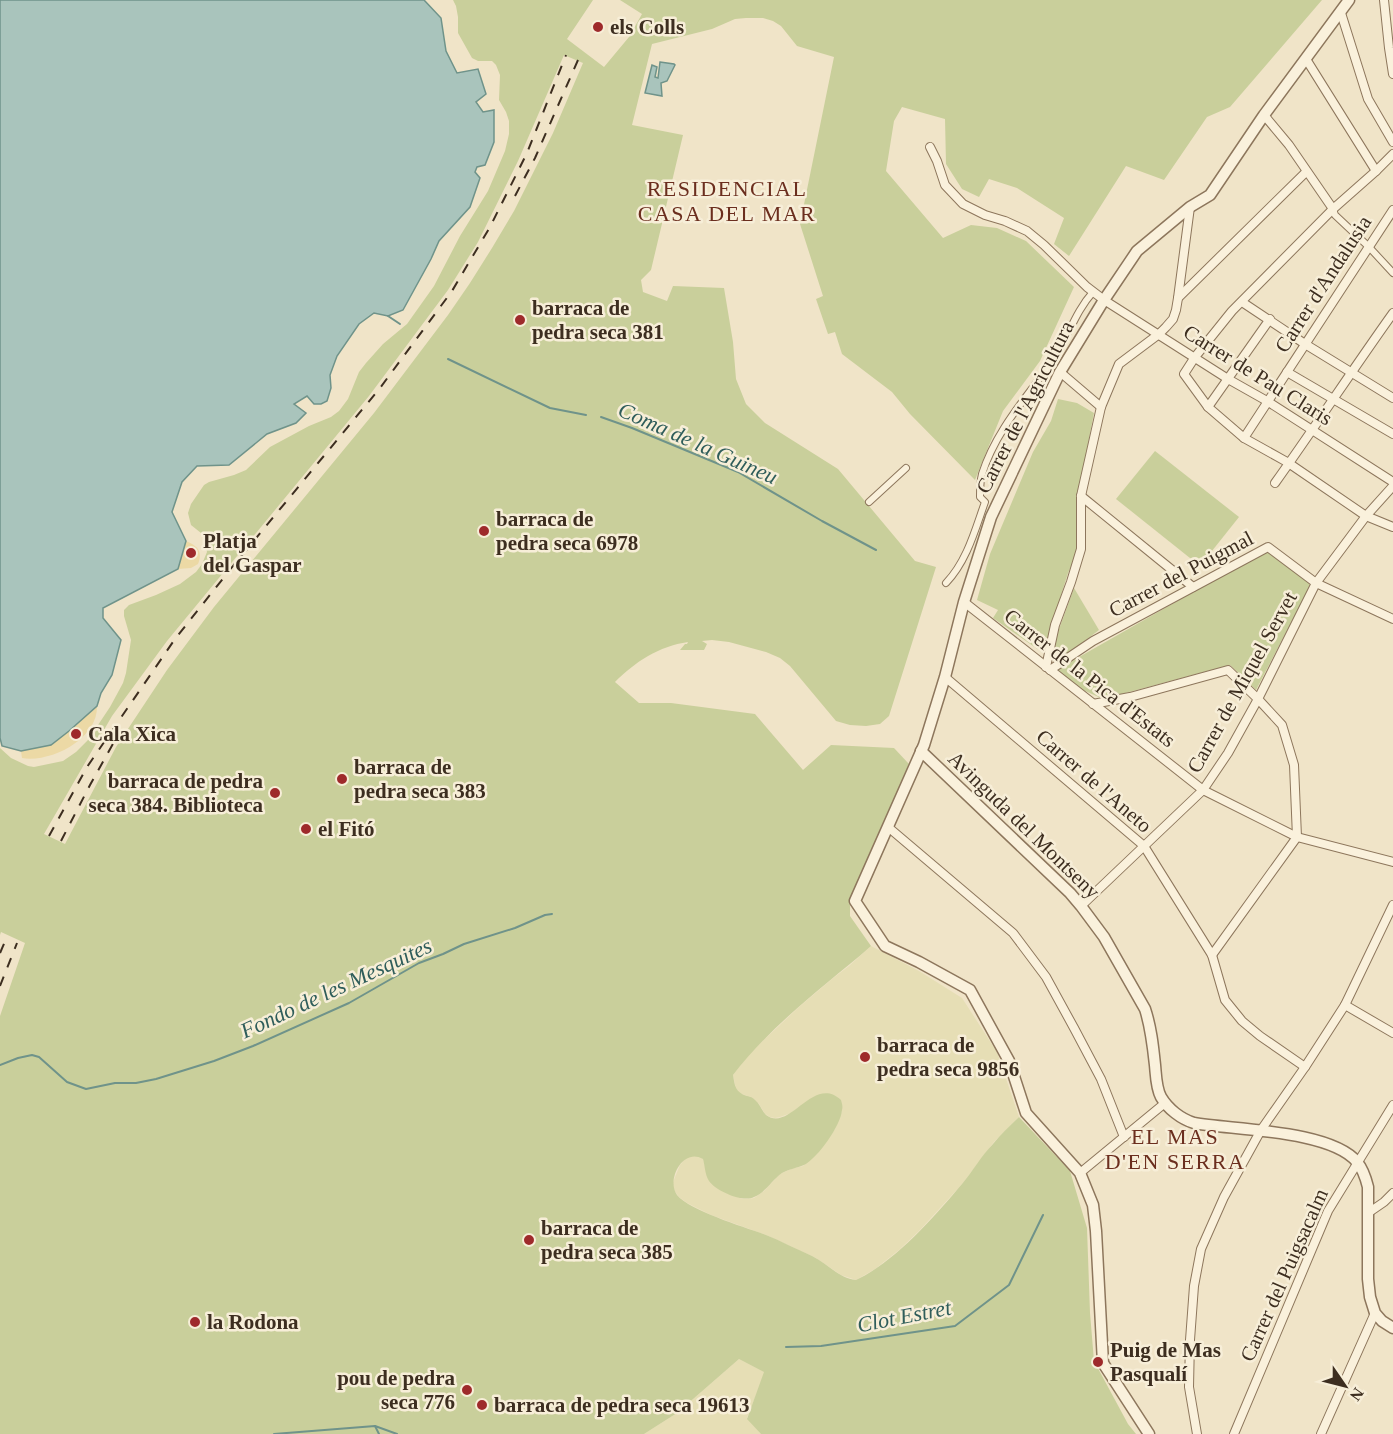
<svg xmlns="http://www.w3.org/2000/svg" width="1393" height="1434" font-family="Georgia,serif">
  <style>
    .farmland { fill: #e6deb5 }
    .green { fill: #c9cf9b; fill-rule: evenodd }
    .sand { fill: #ecd9a5 }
    .water { fill: #a9c4bc; stroke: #6f938a; stroke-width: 1.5 }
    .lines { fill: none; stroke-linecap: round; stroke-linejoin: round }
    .stream { stroke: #6f938a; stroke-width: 2 }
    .pedestrian-casing { stroke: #8d765c; stroke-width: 8 }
    .minor-casing { stroke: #8d765c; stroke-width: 10 }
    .tertiary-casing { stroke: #8d765c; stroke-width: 13 }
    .pedestrian { stroke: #faf1dc; stroke-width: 6 }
    .minor { stroke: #faf1dc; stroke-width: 8 }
    .tertiary { stroke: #faf1dc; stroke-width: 10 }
    .rail { stroke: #3d2e20; stroke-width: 2; stroke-dasharray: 10 10; stroke-linecap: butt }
    .poi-dot { fill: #9e2a2b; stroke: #f7eed8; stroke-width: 2 }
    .labels { text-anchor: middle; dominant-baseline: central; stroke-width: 5; stroke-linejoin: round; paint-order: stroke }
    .poi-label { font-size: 21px; font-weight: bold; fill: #3d2e20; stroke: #f7eed8; text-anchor: start }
    .street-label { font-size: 21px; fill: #3d2e20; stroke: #f7eed8 }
    .neighbourhood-label { font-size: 22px; letter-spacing: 1.5px; fill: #6b2e1e; stroke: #f7eed8 }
    .water-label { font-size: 22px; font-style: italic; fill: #2f5d5a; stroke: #f7eed8 }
  </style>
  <rect width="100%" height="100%" fill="#f0e4c8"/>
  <g class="farmland">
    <polygon points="871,946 919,971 962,998 997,1052 1019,1117 994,1142 963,1183 919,1231 899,1250 875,1269 856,1280 841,1275 816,1258 766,1235 711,1215 687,1203 679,1197 676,1193 673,1188 673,1182 680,1165 687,1157 693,1155 698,1156 703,1159 705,1165 725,1192 742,1199 748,1199 754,1198 764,1191 780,1174 791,1169 803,1166 817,1154 835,1129 842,1111 805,1103 791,1113 780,1117 775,1118 770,1117 765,1114 759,1104 750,1097 739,1093 736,1089 733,1075 750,1053 799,1007 832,979 849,966"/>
    <polygon points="739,1359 765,1372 747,1418 761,1434 644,1434 677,1413"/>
  </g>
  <g class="green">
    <path d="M453 0H593L567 39 604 67 629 37 642 14 620 0H1322L1230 107 1207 117 1164 180 1126 166 1069 256 1054 244 1064 218 1017 188 989 179 979 197 962 189 946 164 945 119 902 107 894 121 886 171 943 238 971 225 997 228 1026 241 1074 287 1040 361 1003 411 975 480 910 414 892 392 842 354 835 332 828 334 816 299 823 296 800 224 834 57 797 46 781 26 773 21 763 18H746L735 19 712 29 652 44 632 125 683 135 651 270 641 280 643 292 667 301 673 286 724 288 733 342 736 379 746 404 765 423 838 469 915 561 936 567 889 716 880 724 866 726 850 725 836 721 790 666 780 658 766 652 729 642 712 640 702 641 707 644 704 650H680L685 644H687L688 642C659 646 635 662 615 682L639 703H671L755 714 803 770 831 745 894 748 909 764 850 901V916L871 946C857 959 843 969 828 982 794 1010 760 1040 733 1075 735 1086 735 1092 747 1096 751 1097 752 1097 755 1100 760 1104 762 1111 766 1115 790 1133 813 1074 841 1100 842 1104 843 1106 842 1110 841 1125 818 1158 804 1165 797 1168 789 1169 782 1173 772 1180 766 1192 754 1197 743 1203 716 1191 709 1181 705 1175 705 1166 703 1159 683 1147 666 1180 677 1195 690 1211 745 1227 766 1235 781 1241 796 1249 812 1256 827 1263 838 1278 856 1280 895 1262 935 1216 962 1184 973 1171 981 1156 993 1144 1001 1134 1010 1126 1019 1117L1070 1171 1087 1228 1090 1313 1094 1361 1128 1424 1136 1434H761L747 1419 764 1372 739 1359 677 1413 644 1434H0V1016L25 943 1 932 0 935V748L11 758 28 766 34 767 63 761 76 752 88 740 110 707 123 683 126 673 131 640 124 616V610L129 605 156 595 180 584 196 572 202 564 207 552 204 539 201 533 191 525 188 513 191 504 204 485 209 482 234 475 246 470 270 447 309 426 331 417 339 411 348 399 359 372 366 363 383 344 407 324 434 286 460 236 488 191 505 151 509 134V121L506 112 499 100 500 75 496 65 492 61H478L472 58 458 33V17L456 6ZM564 55 583 63 553 133 514 211 492 248 470 283 448 315 374 413 214 607 167 670 116 747 65 844 44 834 112 716 167 641 369 396 448 290 478 242 518 161Z"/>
    <polygon points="1058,399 1077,403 1094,413 1078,496 1078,550 1068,573 1043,653 993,618 998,610 977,600 990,554 1033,452 1051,421"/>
    <polygon points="1155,451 1239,517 1200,566 1116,499"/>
    <polygon points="1267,550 1308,581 1310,586 1256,690 1230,665 1103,699 1083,690 1058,672 1058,669"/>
    <polygon points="1074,588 1099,630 1059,661 1051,651"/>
  </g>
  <g class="sand">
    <path d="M186 541C198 546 203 552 198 564L191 568 178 569Z"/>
    <path d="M97 706C98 739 51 763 22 758L21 751 51 745 69 731Z"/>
  </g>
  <g class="water">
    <polygon points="0,0 424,0 441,18 446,51 457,73 478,69 486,94 476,102 483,112 494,110 494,142 485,165 477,167 475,172 480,178 470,207 439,241 431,259 403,310 388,316 374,313 359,324 337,356 330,375 331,388 327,401 321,404 314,404 307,396 294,404 306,413 296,423 267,434 229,465 197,466 182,482 172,512 186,541 178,569 103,608 103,618 121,640 112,675 101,693 97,706 69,731 51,745 21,751 2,746 0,738"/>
    <polygon points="660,62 674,64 675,65 667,81 661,83 662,96 645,93 652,65 657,67 655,77 658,78"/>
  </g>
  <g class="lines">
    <g class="stream">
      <polyline points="388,316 400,324"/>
      <polyline points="448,359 550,408 586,415"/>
      <polyline points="601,417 632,428 738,472 822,521 876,550"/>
      <polyline points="0,1065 18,1058 32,1055 39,1057 67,1082 86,1089 115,1083 136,1083 156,1079 214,1061 253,1046 349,1003 419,963 443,954 464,944 515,928 545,915 552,914"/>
      <polyline points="786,1347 821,1346 955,1326 1009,1285 1043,1215"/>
      <polyline points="375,1426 379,1434"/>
      <polyline points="274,1434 375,1426 397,1434"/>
    </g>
    <g class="pedestrian-casing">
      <g id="pedestrian">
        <polyline points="1333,209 1335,215 1369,247 1393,273"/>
        <polyline points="869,502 906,468"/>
        <path d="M946 583C967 561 975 530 985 502L980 497C980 490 980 482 982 474 996 430 1027 397 1053 360 1068 338 1075 312 1093 292"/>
      </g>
    </g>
    <g class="minor-casing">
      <g id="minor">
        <polyline points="1384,0 1389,48 1393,74"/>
        <polyline points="1341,13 1368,99 1393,142"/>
        <polyline points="1306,59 1376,171"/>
        <polyline points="1264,115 1289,145 1333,209"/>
        <polyline points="930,147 937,161 945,185 963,204 985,215 1005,221 1027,231 1044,245 1087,287 1104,300 1228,379 1267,401 1393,482"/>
        <polyline points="1393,154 1376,171 1333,209 1232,311 1195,357 1184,374 1208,407 1244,438 1287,462 1366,516 1393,527"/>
        <polyline points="1178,298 1190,207"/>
        <polyline points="1242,302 1305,344 1393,398"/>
        <polyline points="1060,372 1101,407"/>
        <polyline points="1287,372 1393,434"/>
        <polyline points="1208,407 1270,319"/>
        <polyline points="1244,438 1393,210"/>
        <path d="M1275 483C1315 427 1353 369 1393 313"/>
        <polyline points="1081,496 1193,587"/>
        <polyline points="964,602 1203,790 1297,837 1393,862"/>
        <polyline points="1046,667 1055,625 1071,582 1081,549 1081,496 1101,407 1119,364 1159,334 1166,327 1173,319 1176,310 1178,298 1306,172"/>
        <polyline points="1050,670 1093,641 1268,547 1316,583 1393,619"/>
        <polyline points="945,677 1144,846 1212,955 1225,1000 1242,1021 1260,1036 1305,1067"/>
        <polyline points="1093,704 1130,697 1228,670 1258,699 1282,725 1294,765 1297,837 1212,955"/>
        <polyline points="888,827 1013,933 1046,977 1074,1028 1101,1079 1124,1137"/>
        <polyline points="1081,906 1203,790 1228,753 1258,699 1316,583 1366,516 1393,486"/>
        <polyline points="1345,1005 1393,1033"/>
        <polyline points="1080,1173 1165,1103"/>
        <polyline points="1368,1213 1384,1202 1393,1193"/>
        <polyline points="1197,1434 1189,1387 1190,1340 1194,1286 1201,1249 1224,1197 1261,1130 1305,1067 1345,1005 1393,905"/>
        <polyline points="1234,1434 1328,1211 1393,1105"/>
        <polyline points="1321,1434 1375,1313"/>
      </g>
    </g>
    <g class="tertiary-casing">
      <g id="tertiary">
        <path d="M921 751 1070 893 1081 906 1104 937 1145 1009C1151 1027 1153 1046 1155 1065 1156 1075 1156 1088 1161 1097 1168 1109 1181 1119 1194 1123 1233 1130 1331 1130 1357 1162 1363 1169 1366 1179 1368 1187V1279L1370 1297 1375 1313 1382 1321 1393 1328"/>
        <polyline points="1149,1434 1103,1363 1096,1231 1093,1205 1080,1173 1026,1113 1009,1061 970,990 919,962 885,946 855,901 924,745 945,677 964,602 991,517 1060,372 1104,300 1137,251 1190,207 1210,195 1264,115 1349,0"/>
      </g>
    </g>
    <use href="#pedestrian" class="pedestrian"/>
    <use href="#minor" class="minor"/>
    <use href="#tertiary" class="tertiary"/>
    <g class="rail">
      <polyline points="515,196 535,158 578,60"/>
      <polyline points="49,836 87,767 175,639 233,566 380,388 452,291 490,227 527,153 566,55"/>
      <polyline points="61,841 90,785 119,733"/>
      <polyline points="0,953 6,939"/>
      <polyline points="0,986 17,943"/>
    </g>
  </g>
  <g class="poi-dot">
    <circle cx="598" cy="27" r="6"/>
    <circle cx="520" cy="320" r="6"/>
    <circle cx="484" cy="531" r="6"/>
    <circle cx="191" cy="553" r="6"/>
    <circle cx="76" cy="734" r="6"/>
    <circle cx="342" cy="779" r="6"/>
    <circle cx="275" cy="793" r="6"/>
    <circle cx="306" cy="829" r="6"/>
    <circle cx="865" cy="1057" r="6"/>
    <circle cx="529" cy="1240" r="6"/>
    <circle cx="195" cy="1322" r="6"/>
    <circle cx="1098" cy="1362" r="6"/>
    <circle cx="467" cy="1390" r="6"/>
    <circle cx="482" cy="1405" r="6"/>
  </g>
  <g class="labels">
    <g class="poi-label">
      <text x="610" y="27">els Colls</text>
      <text x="532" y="308">barraca de<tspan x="532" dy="24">pedra seca 381</tspan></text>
      <text x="496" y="519">barraca de<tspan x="496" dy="24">pedra seca 6978</tspan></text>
      <text x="203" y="541">Platja<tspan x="203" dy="24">del Gaspar</tspan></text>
      <text x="88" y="734">Cala Xica</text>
      <text x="354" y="767">barraca de<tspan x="354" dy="24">pedra seca 383</tspan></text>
      <text x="263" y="781" text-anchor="end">barraca de pedra<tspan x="263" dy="24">seca 384. Biblioteca</tspan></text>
      <text x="318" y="829">el Fitó</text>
      <text x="877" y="1045">barraca de<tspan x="877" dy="24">pedra seca 9856</tspan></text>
      <text x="541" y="1228">barraca de<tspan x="541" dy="24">pedra seca 385</tspan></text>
      <text x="207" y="1322">la Rodona</text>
      <text x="1110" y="1350">Puig de Mas<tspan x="1110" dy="24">Pasqualí</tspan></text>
      <text x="455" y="1378" text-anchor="end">pou de pedra<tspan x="455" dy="24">seca 776</tspan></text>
      <text x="494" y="1405">barraca de pedra seca 19613</text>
    </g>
    <g class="street-label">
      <text transform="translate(1323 284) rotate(-57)">Carrer d'Andalusia</text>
      <text transform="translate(1258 375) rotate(32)">Carrer de Pau Claris</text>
      <text transform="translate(1025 407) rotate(-63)">Carrer de l'Agricultura</text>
      <text transform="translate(1181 574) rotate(-28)">Carrer del Puigmal</text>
      <text transform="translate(1090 678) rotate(38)">Carrer de la Pica d'Estats</text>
      <text transform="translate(1242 682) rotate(-61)">Carrer de Miquel Servet</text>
      <text transform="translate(1094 781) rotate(41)">Carrer de l'Aneto</text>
      <text transform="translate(1024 825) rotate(44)">Avinguda del Montseny</text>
      <text transform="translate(1284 1275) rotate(-66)">Carrer del Puigsacalm</text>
    </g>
    <g class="neighbourhood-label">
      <text x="727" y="188">RESIDENCIAL<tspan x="727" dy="25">CASA DEL MAR</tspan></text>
      <text x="1175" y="1136">EL MAS<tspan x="1175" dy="25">D'EN SERRA</tspan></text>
    </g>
    <g class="water-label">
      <text transform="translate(698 443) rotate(24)">Coma de la Guineu</text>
      <text transform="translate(336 988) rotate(-25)">Fondo de les Mesquites</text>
      <text transform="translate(904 1316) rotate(-11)">Clot Estret</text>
    </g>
  </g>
  <g transform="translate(1345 1386) rotate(125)" stroke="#f7eed8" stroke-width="4.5" paint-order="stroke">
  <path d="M0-4.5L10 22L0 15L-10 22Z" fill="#3d2e20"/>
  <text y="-9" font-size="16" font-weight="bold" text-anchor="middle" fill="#3d2e20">N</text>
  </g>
</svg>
